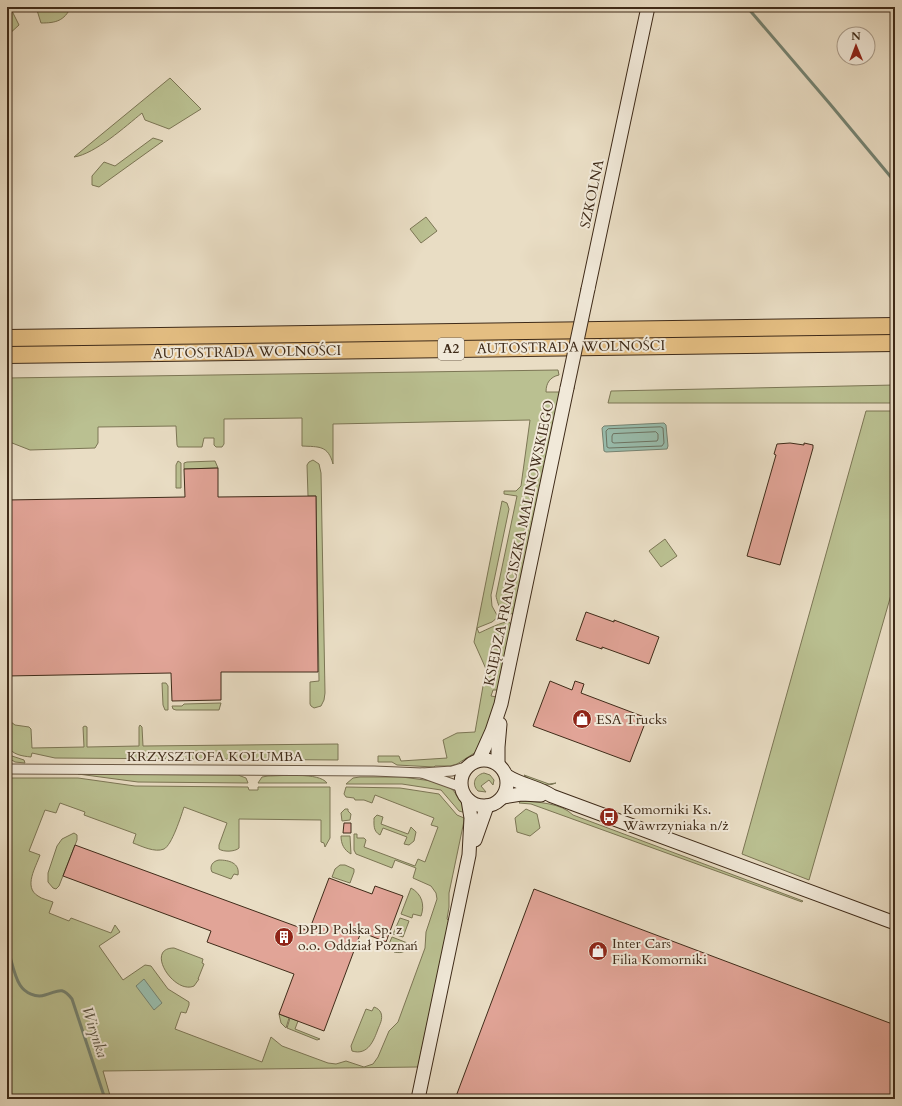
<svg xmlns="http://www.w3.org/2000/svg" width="902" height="1106" font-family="Cardo,serif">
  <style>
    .green { fill: #bac091; stroke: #7c7655 }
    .water { fill: #99bdad; stroke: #758372 }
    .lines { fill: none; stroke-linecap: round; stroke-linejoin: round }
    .shore { stroke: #6c7463; stroke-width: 1 }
    .stream { stroke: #758372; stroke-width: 3 }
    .building { fill: #e1a497; stroke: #3f2b19 }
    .street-casing { stroke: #6a5844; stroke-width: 11 }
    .secondary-casing { stroke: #3f2b19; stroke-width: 15 }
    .highway-casing { stroke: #3f2b19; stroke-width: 18 }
    .street { stroke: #f1e9d9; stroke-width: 9 }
    .secondary { stroke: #f1e9d9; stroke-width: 13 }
    .highway { stroke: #e4be82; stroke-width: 16 }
    .secondary-bridge-casing { stroke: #3f2b19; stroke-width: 15; stroke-linecap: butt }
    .secondary-bridge { stroke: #f1e9d9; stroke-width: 13 }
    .labels { text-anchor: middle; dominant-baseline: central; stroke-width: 4; stroke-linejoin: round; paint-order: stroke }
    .shield { fill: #f1e9d9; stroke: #746453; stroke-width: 1 }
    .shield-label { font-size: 13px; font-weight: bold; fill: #3f2b19 }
    .street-label { font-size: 14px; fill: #3f2b19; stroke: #f1e9d9 }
    .poi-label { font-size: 14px; fill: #3f2b19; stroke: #f1e9d9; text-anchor: start }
    .water-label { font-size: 15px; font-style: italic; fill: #56503e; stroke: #f1e9d9 }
  </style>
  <rect width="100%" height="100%" fill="#e9ddc4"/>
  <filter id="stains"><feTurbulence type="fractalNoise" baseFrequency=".005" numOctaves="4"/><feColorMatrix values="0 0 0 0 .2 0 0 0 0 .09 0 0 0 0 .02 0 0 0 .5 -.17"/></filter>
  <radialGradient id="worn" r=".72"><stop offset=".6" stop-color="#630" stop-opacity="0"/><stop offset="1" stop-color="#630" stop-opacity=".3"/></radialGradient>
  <g class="green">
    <polygon points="7,7 10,7 19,25 7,36"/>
    <path d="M36 7H71C64 21 56 23 41 23Z"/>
    <path d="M170 78 201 109 169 129 145 120 142 113C126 126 95 154 74 157Z"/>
    <polygon points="153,138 163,141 99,187 92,185 92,176 104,162 115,166"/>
    <polygon points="426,217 437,231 421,243 410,229"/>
    <path d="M558 370 559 375C550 377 546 383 546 392H561L514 613C502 618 498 605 496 596L517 496 504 494V491H516L521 486 530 420 333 424V464C328 445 319 447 302 446V418L224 419V444L222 447H216L214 445V438H204L202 447H178L177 445 176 426 98 427V443L95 448 30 450 7 441V378Z"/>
    <polygon points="895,385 895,403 608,403 611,391"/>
    <polygon points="866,411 895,411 895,581 809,880 742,854"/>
    <polygon points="313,460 319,464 321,473 325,693 324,700 321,706 314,708 311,706 310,704 310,682 319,681 316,496 308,496 307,465 309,462"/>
    <polygon points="178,461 181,463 181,488 176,488 176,465"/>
    <polygon points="215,461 218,468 184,469 184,463 187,462"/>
    <path d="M502 501 507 503 509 509 491 595 492 606 498 617 492 622 477 628 479 633C486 630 503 621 509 622L511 625 499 690H493L491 696 497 697 493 717 476 752 457 764 450 766H435L434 767 397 765 392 762H378V756H399L401 761 447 758 443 740 457 733 475 732 486 669 474 642Z"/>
    <polygon points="665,539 677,556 661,567 649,551"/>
    <polygon points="162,683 166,683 168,686 168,710 165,710 163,705"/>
    <polygon points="221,703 219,710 176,710 173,709 172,706 182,706 184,704"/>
    <path d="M7 719 15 725 29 727 31 729 32 748 84 747 83 727 85 726 87 727V747L139 746V727L140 725 142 727 143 746 338 744V760L55 758 32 753 31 757C22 756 13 755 7 746Z"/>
    <polygon points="7,753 12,756 24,760 25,763 15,762 7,757"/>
    <path d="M484 773 490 775 494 780 493 785 489 780 481 786 486 792 478 791C471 784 475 775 484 773Z"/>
    <polygon points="78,774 238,775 246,778 248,783 138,782"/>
    <path d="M524 775 549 784 556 783C546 788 531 782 524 775Z"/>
    <path d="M268 776C281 776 319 772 327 783H258L262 777Z"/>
    <polygon points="360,777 402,777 432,781 433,782 447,786 453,790 464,806 466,813 459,811 441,790 402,784 346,784 353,778"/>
    <path d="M11 778H78L135 786 248 787 249 790H258V787H330V838L325 847 324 843 321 842V820L239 819V848C235 852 223 852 219 849V845L227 823 184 807C181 816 172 845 164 849 155 853 141 846 133 843L136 834 84 815 85 812 60 803 56 813 45 810 29 851 40 855C36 867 23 887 38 896 42 899 48 900 53 902L49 913 69 921 71 918 111 933 115 925 120 932 99 946 123 980 145 965 151 966 168 989 189 1002V1005L186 1013 181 1012 175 1029 262 1062 271 1037 282 1046 328 1063 336 1064 346 1061 364 1067 373 1064 378 1057 389 1031 398 1022 425 948 426 932 437 899 436 893 431 886 413 878 416 868 395 860 392 868 356 854 354 850V834H357V838H364L366 840 364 847 415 866 418 859 425 862 438 827 431 825 434 818 375 795 372 803 364 800H355L354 798 346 797 344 794 346 787 400 788 439 794 457 815 464 818V821L449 893V907L447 919 449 921 418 1067 103 1071 111 1099H7V785H11Z"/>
    <path d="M521 801C538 802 561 803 573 815L803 901 802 902 531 804 519 803Z"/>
    <polygon points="345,809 348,809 348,811 351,814 350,820 342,821 341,813"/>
    <polygon points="526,809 537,814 540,828 530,836 517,832 515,818"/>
    <path d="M377 815 383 817 381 824 408 834 411 827 416 832 414 841 409 845 404 844 407 837 383 828 380 835C373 831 374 825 374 818Z"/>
    <polygon points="74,833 77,835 77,840 59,886 56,889 53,888 48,882 48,873 57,846 62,839"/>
    <path d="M341 836H350L351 854C344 850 341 844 341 836Z"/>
    <path d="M219 860C229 860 240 863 238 875L234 874 231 879 212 872C209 866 213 861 219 860Z"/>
    <polygon points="340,865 345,865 354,869 354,872 350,883 332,877 335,869"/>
    <path d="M411 888C422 894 425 905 421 916L413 914 412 918 401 914Z"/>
    <polygon points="400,918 409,921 403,937 393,934"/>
    <path d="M392 937 410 944C407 951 403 954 394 952L396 947 389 944Z"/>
    <path d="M174 948 203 959 202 963 204 964 198 979H199L194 986C174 995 144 948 174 948Z"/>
    <path d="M374 1007C377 1008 380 1010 381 1013 383 1019 380 1024 378 1029 374 1040 368 1056 352 1051L351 1046 366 1009 372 1011Z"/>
    <polygon points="279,1014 289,1018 286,1028 281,1023"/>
    <polygon points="290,1018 298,1021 295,1029 320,1039 317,1040 287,1028"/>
  </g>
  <g class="water">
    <polygon points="664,423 666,425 668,446 667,449 606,452 604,451 602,428 604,426"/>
    <polygon points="144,979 162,1003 154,1010 136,986"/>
  </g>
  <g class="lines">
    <g class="shore">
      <polygon points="661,427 663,428 664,443 662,446 609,448 607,447 606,431 608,429"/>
      <polygon points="656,432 658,434 658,439 657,441 614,443 612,442 612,436 613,434"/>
    </g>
    <g class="stream">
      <polyline points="747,7 830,104 895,182"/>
      <path d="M7 946C11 958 14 976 20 985 25 993 36 998 45 995 58 992 61 985 72 999L105 1099"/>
    </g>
  </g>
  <g class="building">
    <polygon points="790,443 804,445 804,443 813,445 813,448 780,565 747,556 776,455 774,454 777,444"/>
    <polygon points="218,468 218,497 316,496 318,672 221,672 221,700 172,701 171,673 7,676 7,500 185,497 184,469"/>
    <polygon points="586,612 614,622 614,620 659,637 649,664 602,647 602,649 576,640"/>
    <polygon points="550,681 572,690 575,681 584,684 581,693 647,718 630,762 533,726"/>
    <polygon points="344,823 351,823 351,833 343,833"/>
    <polygon points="75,845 309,931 329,878 372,894 375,886 403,896 386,942 361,932 324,1031 279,1014 294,974 207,942 211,931 63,876"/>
    <polygon points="534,889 895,1025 895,1099 455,1099"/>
  </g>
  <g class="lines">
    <g class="street-casing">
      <g id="street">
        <polyline points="7,769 374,771 422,773 452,771 469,766"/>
        <polyline points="422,773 461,787"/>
      </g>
    </g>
    <g class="secondary-casing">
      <g id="secondary">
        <polyline points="588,289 648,7"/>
        <circle cx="484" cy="783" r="23"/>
        <polyline points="479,760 492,731 501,704 567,388"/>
        <polyline points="498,764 498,747 500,724"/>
        <path d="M507 776C521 785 538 787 552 796L895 923"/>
        <polyline points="503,797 521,794 541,795"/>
        <polyline points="475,840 487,806"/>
        <polyline points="418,1099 469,855 471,818 468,800"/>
      </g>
    </g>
    <g class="highway-casing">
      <g id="highway">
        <polyline points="7,338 895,326"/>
        <polyline points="7,355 895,343"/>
      </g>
    </g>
    <use href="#street" class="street"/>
    <use href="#secondary" class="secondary"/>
    <use href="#highway" class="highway"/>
    <g class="secondary-bridge-casing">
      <polyline id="secondary-bridge" points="567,388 588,289"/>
    </g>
    <use href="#secondary-bridge" class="secondary-bridge"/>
  </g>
  <defs>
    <g id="shop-disc" transform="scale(1)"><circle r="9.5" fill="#8f2418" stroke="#f1e9d9"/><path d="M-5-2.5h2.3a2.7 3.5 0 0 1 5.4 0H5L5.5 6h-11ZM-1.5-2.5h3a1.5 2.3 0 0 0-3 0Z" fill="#fff"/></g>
    <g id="bus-disc" transform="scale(1)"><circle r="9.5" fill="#8f2418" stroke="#f1e9d9"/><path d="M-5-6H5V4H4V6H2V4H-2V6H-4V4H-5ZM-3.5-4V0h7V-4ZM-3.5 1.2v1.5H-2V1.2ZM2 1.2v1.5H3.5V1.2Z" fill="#fff"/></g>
    <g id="building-disc" transform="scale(1)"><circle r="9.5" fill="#8f2418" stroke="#f1e9d9"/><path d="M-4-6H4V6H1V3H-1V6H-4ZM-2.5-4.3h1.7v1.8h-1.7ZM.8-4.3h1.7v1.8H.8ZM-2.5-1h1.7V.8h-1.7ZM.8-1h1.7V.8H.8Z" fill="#fff"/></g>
  </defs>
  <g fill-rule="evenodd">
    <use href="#shop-disc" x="582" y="719"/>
    <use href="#bus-disc" x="609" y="817"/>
    <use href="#building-disc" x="284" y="937"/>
    <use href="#shop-disc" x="598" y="951"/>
  </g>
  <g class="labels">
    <rect class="shield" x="438" y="338" width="26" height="22" rx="3"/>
    <g class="shield-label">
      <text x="451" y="349">A2</text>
    </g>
    <g class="street-label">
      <text transform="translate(592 194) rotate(-78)">SZKOLNA</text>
      <text transform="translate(571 347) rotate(-1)">AUTOSTRADA WOLNOŚCI</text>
      <text transform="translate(247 352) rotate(-1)">AUTOSTRADA WOLNOŚCI</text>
      <text transform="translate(519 543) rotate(-78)">KSIĘDZA FRANCISZKA MALINOWSKIEGO</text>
      <text x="215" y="756">KRZYSZTOFA KOLUMBA</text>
    </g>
    <g class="poi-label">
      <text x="596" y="719">ESA Trucks</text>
      <text x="623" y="809">Komorniki Ks.<tspan x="623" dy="16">Wawrzyniaka n/ż</tspan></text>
      <text x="298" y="929">DPD Polska Sp. z<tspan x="298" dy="16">o.o. Oddział Poznań</tspan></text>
      <text x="612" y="943">Inter Cars<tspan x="612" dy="16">Filia Komorniki</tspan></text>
    </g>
    <g class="water-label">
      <text transform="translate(95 1032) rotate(72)">Wirynka</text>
    </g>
  </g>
  <rect width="902" height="1106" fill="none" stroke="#e9ddc4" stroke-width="24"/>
  <rect x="8" y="8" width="886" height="1090" fill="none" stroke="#3f2b19" stroke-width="2"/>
  <rect x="12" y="12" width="878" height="1082" fill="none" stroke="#3f2b19"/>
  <g transform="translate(856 46) rotate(359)"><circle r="19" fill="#f1e9d9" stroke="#aa9d8c"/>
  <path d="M0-3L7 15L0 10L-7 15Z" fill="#8f2418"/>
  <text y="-6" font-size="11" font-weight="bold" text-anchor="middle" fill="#3f2b19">N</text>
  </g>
  <rect width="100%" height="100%" filter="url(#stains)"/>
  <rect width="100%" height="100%" fill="url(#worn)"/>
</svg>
